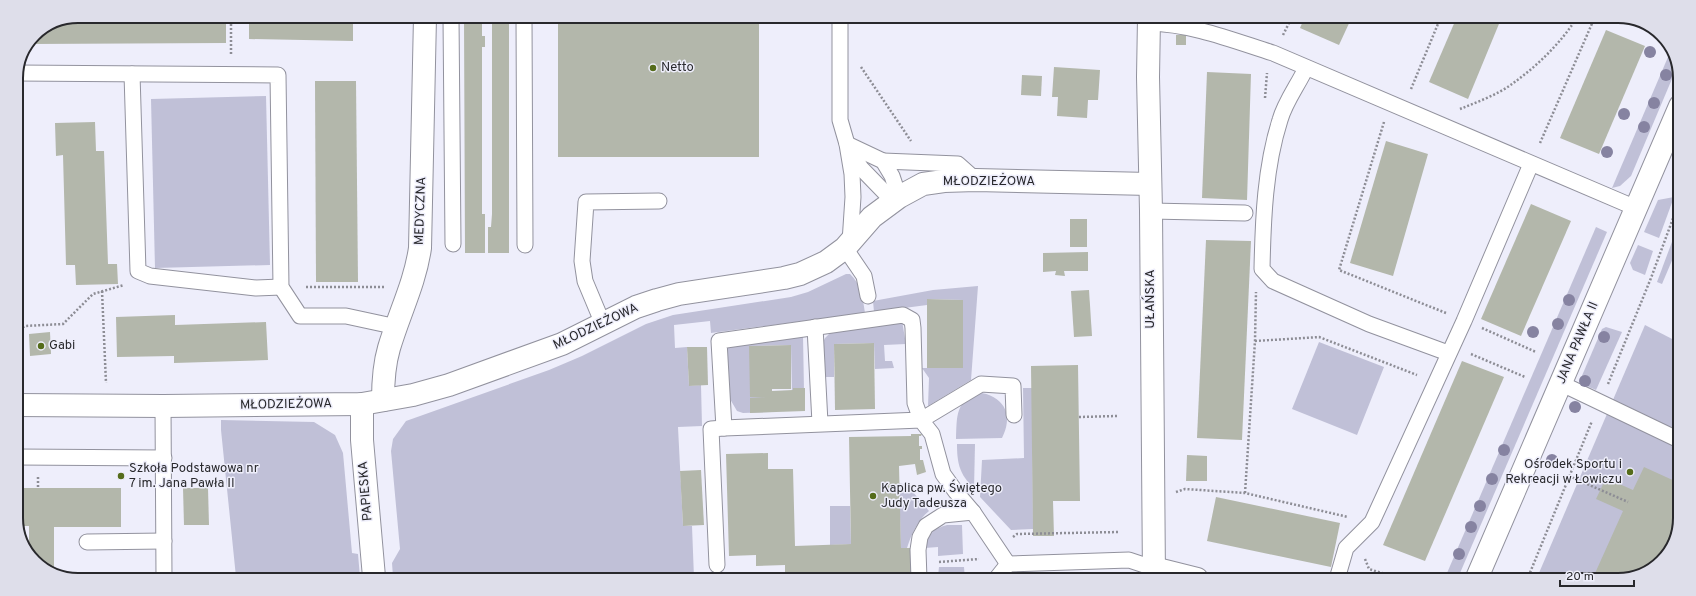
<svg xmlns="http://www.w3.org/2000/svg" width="1696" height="596" font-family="Overpass,sans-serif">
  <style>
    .green { fill: #c0c0d7 }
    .building { fill: #b3b7ab }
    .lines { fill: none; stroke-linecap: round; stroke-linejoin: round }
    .service-casing { stroke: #92929e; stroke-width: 17 }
    .minor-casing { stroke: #92929e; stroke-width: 24 }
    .tertiary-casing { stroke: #92929e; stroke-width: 24 }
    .path { stroke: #8d8d95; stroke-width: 2.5; stroke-dasharray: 2 2; stroke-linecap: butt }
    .service { stroke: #fff; stroke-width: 15 }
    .minor { stroke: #fff; stroke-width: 22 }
    .tertiary { stroke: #fff; stroke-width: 22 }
    .tree { fill: #8683a1 }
    .poi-dot { fill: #556c1b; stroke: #eeeefb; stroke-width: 1.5 }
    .labels { text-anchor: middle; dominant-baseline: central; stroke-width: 3; stroke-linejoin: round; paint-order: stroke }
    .poi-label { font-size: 13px; fill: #28282c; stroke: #eeeefb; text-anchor: start }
    .street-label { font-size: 13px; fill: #28282c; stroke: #eeeefb }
    .rim { fill: none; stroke: #28282c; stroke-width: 2 }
  </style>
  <rect width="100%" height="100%" fill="#eeeefb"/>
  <g class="green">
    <polygon points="1671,50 1677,67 1631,176 1620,186 1612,188"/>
    <polygon points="266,96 270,265 155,268 151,99"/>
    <polygon points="1674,197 1659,238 1644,232 1658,200"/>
    <polygon points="1679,223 1679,244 1662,284 1657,282"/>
    <polygon points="1596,227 1607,232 1457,580 1444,580"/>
    <polygon points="1638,245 1653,251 1645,275 1633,270 1630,263"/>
    <path d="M846 274H850C861 284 863 299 865 313L711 333 710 321 674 325 675 348 687 347 689 386 701 385 702 426 678 427 683 526H692L694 578 393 577 392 563 400 549 391 451 393 439 406 421 549 370 582 356 646 324 673 315 791 297 808 292Z"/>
    <polygon points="978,286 971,380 928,406 929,378 922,368 963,368 963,300 928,299 927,305 874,312 873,301 933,290"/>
    <polygon points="902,321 906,344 884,345 885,361 892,361 894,368 875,369 874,343 834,344 834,377 826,377 822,372 820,348 825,338 831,332"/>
    <polygon points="1645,325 1678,342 1677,538 1656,567 1618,580 1536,580"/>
    <polygon points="1606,327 1622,332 1596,390 1584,385 1581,378 1602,329"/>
    <polygon points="803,335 804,391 792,396 791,345 750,346 750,397 772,397 772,412 743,413 737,411 730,399 727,344"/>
    <polygon points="1319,342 1384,367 1357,435 1292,409"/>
    <polygon points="1023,388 1032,388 1033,529 1011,530 980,497 982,460 1024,458"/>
    <path d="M982 393C1006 398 1013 417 1002 438L956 439C957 416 955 399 982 393Z"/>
    <polygon points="221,420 314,422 335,435 343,453 352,553 358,554 360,577 236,577 221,430"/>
    <path d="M957 444H975L974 489C960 474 957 465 957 444Z"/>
    <path d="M899 483 907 485 929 511C917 521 912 533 907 548H901Z"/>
    <polygon points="830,506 850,506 851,544 830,545"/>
    <path d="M947 525H962L963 554 938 556V547L925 548C928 534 933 529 947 525Z"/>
    <polygon points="939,567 964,567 965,579 926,579 926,576 938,576"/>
  </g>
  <g class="building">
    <polygon points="78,16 226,16 226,43 30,44 34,34"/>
    <polygon points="249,16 353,17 353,41 249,39"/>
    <rect x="558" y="17" width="201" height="140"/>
    <polygon points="464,19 482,19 482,36 485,36 485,47 482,47 482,214 485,214 485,253 465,253"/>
    <polygon points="492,19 509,19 509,253 488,253 488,227 491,227 492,214"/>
    <polygon points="1304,19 1351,19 1339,45 1300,28"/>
    <polygon points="1456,19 1501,19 1468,99 1429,82"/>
    <polygon points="1557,19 1571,19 1569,24"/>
    <polygon points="1606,30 1645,46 1599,154 1560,138"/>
    <rect x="1176" y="35" width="10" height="10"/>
    <polygon points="1054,67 1100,70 1098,100 1088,100 1087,118 1057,116 1058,97 1052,97"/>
    <polygon points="1207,72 1251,74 1247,200 1202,198"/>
    <polygon points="1022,75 1042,76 1041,96 1021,95"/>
    <polygon points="315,81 356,81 358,282 316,282"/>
    <polygon points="95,122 96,151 104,151 108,264 117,264 118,284 76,285 75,265 66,265 63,155 56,156 55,123"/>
    <polygon points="1386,141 1428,154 1393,276 1350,263"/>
    <polygon points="1531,204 1571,221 1521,336 1481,319"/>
    <rect x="1070" y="219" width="17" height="28"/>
    <polygon points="1206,240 1251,241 1242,440 1197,438"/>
    <polygon points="1088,252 1088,271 1064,271 1065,276 1055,275 1056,271 1043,272 1043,253"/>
    <polygon points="1089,290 1092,336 1074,337 1071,291"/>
    <polygon points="927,299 963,300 963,368 927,368"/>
    <polygon points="175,315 175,325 266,322 268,360 174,363 174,356 117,357 116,317"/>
    <polygon points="50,332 51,354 30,356 29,334"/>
    <polygon points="874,343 875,409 835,410 834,344"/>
    <polygon points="791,345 791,389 772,389 772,391 793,390 793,388 805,388 805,411 750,413 750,398 766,398 750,397 749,346"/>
    <polygon points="687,347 707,347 708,385 689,386"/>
    <polygon points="1462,361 1504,377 1425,561 1383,545"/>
    <polygon points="1078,365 1080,501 1053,501 1054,536 1033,536 1031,366"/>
    <polygon points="911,434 922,434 921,436 919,436 919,446 922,446 922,449 920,449 920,460 923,460 926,472 917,475 915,464 899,466 901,548 925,548 926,576 909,576 909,579 785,578 785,565 756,566 756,555 729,556 726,454 768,453 768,469 793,469 795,546 851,544 849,437 911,436"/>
    <polygon points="1187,455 1207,456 1207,481 1186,481"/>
    <polygon points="1644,467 1677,482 1677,538 1656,567 1618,580 1592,580 1623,511 1596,499 1606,478 1633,490"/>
    <polygon points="701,470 704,525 683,526 680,471"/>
    <polygon points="16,488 121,488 121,527 54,527 54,574 29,556 29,526 18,526 16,522"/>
    <polygon points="183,488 208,488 209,525 184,525"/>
    <polygon points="1216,497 1340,523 1331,567 1207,541"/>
    <polygon points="751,573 751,578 737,578 737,574"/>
  </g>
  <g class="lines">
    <g class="service-casing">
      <g id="service">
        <polyline points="451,17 453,244"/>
        <polyline points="524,17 525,245"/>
        <polyline points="840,18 840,120 847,144 852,174 853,197 850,242"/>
        <path d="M1149 23C1192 24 1232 40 1273 53L1636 208"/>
        <path d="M1306 68C1298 85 1285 102 1280 120 1265 167 1263 219 1262 269L1273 281 1369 324 1448 353"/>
        <polyline points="16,73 278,75 281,287 300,316 346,316 397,327"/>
        <polyline points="132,74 138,271 150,276 256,288 281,287"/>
        <polyline points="847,144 883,161 892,176 899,197"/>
        <polyline points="851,152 861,168 893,201"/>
        <polyline points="883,161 958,164 976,180"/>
        <polyline points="1151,211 1245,213"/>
        <polyline points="845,248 864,276 868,296"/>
        <polyline points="603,324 585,281 582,261 586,202 659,201"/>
        <polyline points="815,327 820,423"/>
        <polyline points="1560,383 1677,439"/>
        <polyline points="163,406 164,577"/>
        <polyline points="1014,415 1013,386 981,384 921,420 915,403 913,328 912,320 903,315 719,341 724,428 921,420 932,434 943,474 956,492 973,512 1008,564 1129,560 1153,568"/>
        <polyline points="16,457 164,458"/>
        <polyline points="87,542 164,541"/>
        <polyline points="717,565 711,429 724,428"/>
        <polyline points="919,579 918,550 920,537 926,526 943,515 973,512"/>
        <polyline points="996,579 1008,564"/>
        <polyline points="1337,579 1346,548 1372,522 1464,321 1531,164"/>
      </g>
    </g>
    <g class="minor-casing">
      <g id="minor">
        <polyline points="1149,18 1148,77 1151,211 1154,579"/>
        <path d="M383 400C383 383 384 365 389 348 399 314 415 283 420 248L425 17"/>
        <polyline points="362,404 362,440 374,577"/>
        <polyline points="16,405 163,406 362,404 413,395 449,385 562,344 636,307 657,300 679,294 784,278 800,274 826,262 845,248 872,217 899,197 923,184 944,181 976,180 1150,184"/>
        <polyline points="1153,568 1197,579"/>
      </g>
    </g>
    <g class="tertiary-casing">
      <polyline id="tertiary" points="1476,580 1680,106"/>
    </g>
    <g class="path">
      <polyline points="231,16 231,54"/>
      <polyline points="1587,19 1593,22"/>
      <polyline points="1283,35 1291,19"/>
      <polyline points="861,67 911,141"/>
      <polyline points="1411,89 1440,19"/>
      <polyline points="1265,98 1267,73"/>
      <path d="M1460 109C1477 102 1497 95 1512 84 1536 67 1560 44 1576 19"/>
      <polyline points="1384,122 1339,270 1446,313"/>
      <polyline points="1540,143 1594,19"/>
      <polyline points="306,287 385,287"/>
      <polyline points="102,291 106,383"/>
      <polyline points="1482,328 1536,352"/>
      <polyline points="16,332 25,326 63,324 93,294 124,285"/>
      <polyline points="1255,341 1319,337 1417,375"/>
      <polyline points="1471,354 1525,377"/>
      <polyline points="1608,384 1651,278 1679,202"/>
      <polyline points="1079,417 1117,416"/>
      <polyline points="1569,476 1628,502"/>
      <polyline points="38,477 38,488"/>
      <polyline points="1176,492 1185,489 1245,493 1348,517"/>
      <polyline points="1245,493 1255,341 1256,292"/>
      <polyline points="1013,537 1017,534 1119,532"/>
      <polyline points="1365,559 1369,569 1404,580"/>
      <polyline points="939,562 979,559"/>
      <polyline points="1527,580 1592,421"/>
    </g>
    <use href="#service" class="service"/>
    <use href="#minor" class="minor"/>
    <use href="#tertiary" class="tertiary"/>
  </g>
  <g class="tree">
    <circle cx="1650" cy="52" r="6"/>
    <circle cx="1666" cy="75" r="6"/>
    <circle cx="1654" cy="103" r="6"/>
    <circle cx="1624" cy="114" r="6"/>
    <circle cx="1644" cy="127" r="6"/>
    <circle cx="1607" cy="152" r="6"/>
    <circle cx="1569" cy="300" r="6"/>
    <circle cx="1558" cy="324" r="6"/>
    <circle cx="1533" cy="332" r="6"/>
    <circle cx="1604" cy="337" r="6"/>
    <circle cx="1585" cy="381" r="6"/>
    <circle cx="1575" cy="407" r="6"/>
    <circle cx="1504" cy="450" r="6"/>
    <circle cx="1552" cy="460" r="6"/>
    <circle cx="1492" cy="479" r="6"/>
    <circle cx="1480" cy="506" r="6"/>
    <circle cx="1471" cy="527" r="6"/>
    <circle cx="1459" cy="554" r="6"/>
  </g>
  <g class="poi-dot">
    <circle cx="653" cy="68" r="4"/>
    <circle cx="41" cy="346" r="4"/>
    <circle cx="1630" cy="472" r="4"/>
    <circle cx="121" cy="476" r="4"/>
    <circle cx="873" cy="496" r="4"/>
  </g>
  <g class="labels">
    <g class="poi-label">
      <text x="661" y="68">Netto</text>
      <text x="49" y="346">Gabi</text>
      <text x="1622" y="465" text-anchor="end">Ośrodek Sportu i<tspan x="1622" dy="15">Rekreacji w Łowiczu</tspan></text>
      <text x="129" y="469">Szkoła Podstawowa nr<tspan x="129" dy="15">7 im. Jana Pawła II</tspan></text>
      <text x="881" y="489">Kaplica pw. Świętego<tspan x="881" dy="15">Judy Tadeusza</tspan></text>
    </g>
    <g class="street-label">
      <text x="989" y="182">MŁODZIEŻOWA</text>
      <text transform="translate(421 211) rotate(-88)">MEDYCZNA</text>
      <text transform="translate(1151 299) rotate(-90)">UŁAŃSKA</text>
      <text transform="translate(596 327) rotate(-25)">MŁODZIEŻOWA</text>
      <text transform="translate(1578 343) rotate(-67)">JANA PAWŁA II</text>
      <text transform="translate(286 405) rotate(-1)">MŁODZIEŻOWA</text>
      <text transform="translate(366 491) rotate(-95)">PAPIESKA</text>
    </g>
  </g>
  <path d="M0 0H1696V596H0ZM78 23H1618A55 55 0 0 1 1673 78V518A55 55 0 0 1 1618 573H78A55 55 0 0 1 23 518V78A55 55 0 0 1 78 23Z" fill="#dedeea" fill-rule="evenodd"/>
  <path class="rim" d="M78 23H1618A55 55 0 0 1 1673 78V518A55 55 0 0 1 1618 573H78A55 55 0 0 1 23 518V78A55 55 0 0 1 78 23Z"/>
  <path d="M1560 580v6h74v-6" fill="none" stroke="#28282c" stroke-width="2"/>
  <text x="1566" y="580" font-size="12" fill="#28282c" stroke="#eeeefb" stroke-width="3" paint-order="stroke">20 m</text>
</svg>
